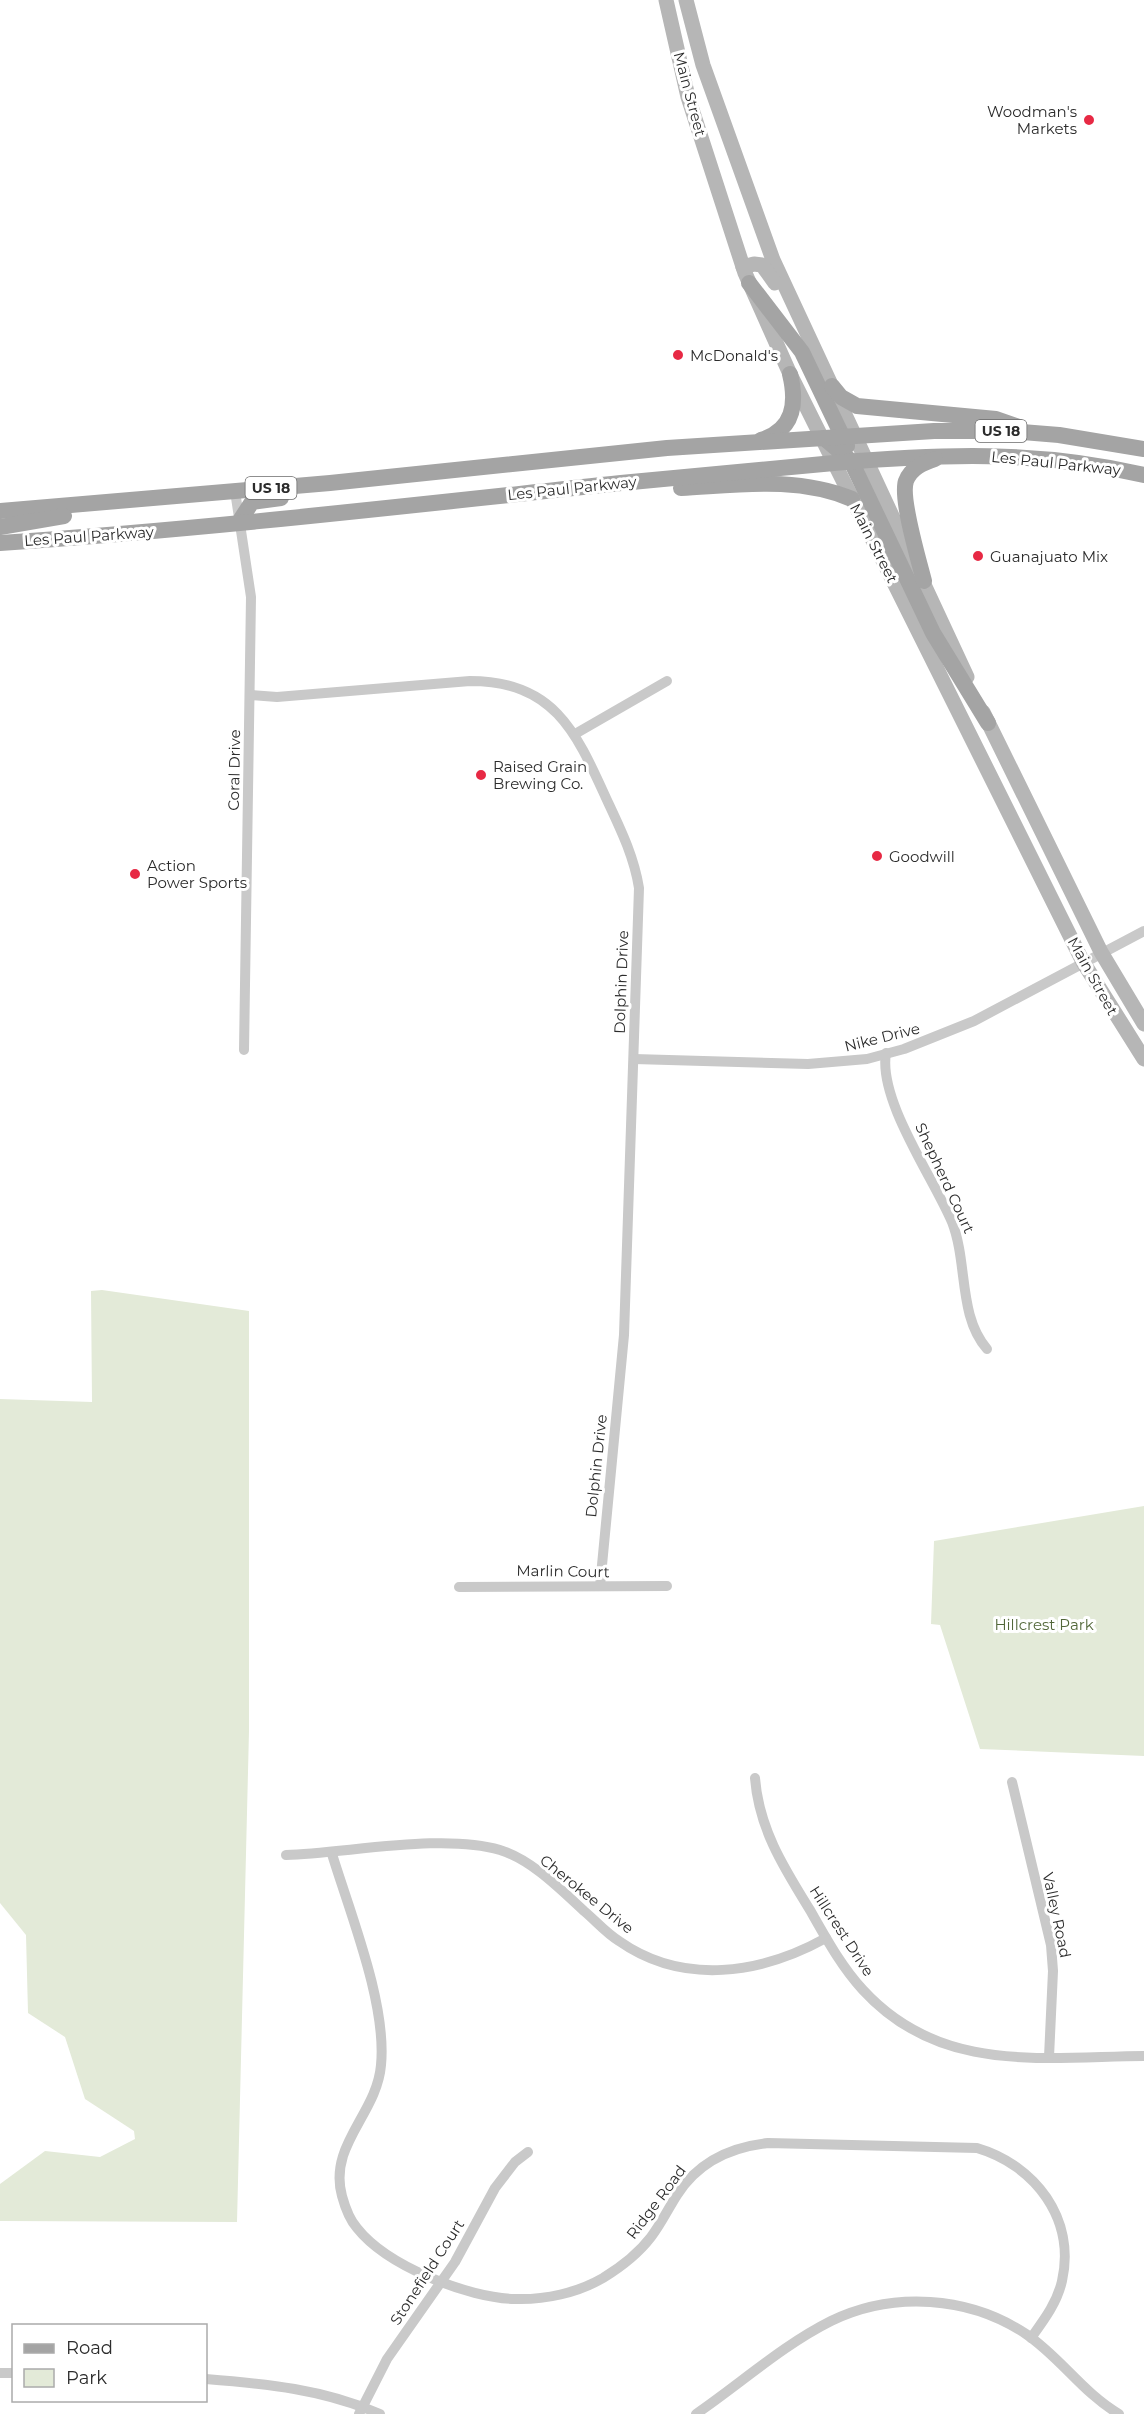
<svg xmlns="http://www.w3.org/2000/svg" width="1144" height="2414" font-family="Montserrat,sans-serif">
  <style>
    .green { fill: #e3ead8 }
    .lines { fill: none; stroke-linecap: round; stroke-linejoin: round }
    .minor { stroke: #c9c9c9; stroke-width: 10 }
    .secondary { stroke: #b6b6b6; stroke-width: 15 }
    .primary { stroke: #a4a4a4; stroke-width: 16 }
    .poi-dot { fill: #e72944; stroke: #fff; stroke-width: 2 }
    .labels { text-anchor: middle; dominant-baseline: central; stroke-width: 6; stroke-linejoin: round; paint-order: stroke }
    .shield { fill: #fff; stroke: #6b6b6b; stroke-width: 1.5 }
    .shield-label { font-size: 14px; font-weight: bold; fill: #2c2c2c }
    .street-label { font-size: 15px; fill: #2c2c2c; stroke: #fff }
    .poi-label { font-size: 15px; fill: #2c2c2c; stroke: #fff; text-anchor: start }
    .park-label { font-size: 15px; fill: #526739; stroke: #fff }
  </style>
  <rect width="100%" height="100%" fill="#fff"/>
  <g class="green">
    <polygon points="102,1290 249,1311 249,1731 237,2222 0,2221 0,2184 45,2151 100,2157 135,2139 134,2131 85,2099 65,2037 28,2013 26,1935 0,1903 0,1399 92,1402 91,1291"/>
    <polygon points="1144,1506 1144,1756 980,1749 940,1625 931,1624 934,1541"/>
  </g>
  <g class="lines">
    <g class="minor">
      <polyline points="235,491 251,597 244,1050"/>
      <path d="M251 695 277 697 470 681C554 681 576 732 606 798 620 828 634 856 639 888L624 1335 600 1586"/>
      <polyline points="575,734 667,681"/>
      <path d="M886 1053C878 1100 933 1177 952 1222 968 1263 958 1316 987 1349"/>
      <polyline points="634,1059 808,1064 867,1059 904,1049 974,1021 1144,931"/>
      <polyline points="459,1587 667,1586"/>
      <path d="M755 1778C759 1829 784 1868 810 1910 826 1938 841 1966 863 1990 940 2074 1041 2057 1144 2056"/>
      <polyline points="1012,1782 1051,1945 1053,1971 1049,2057"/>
      <path d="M332 1854C350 1913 387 2004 381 2065 377 2114 328 2145 342 2196 345 2207 349 2219 357 2228 387 2266 468 2298 515 2299 545 2300 577 2293 603 2278 621 2267 638 2254 651 2237 661 2224 668 2209 677 2195 698 2162 731 2147 768 2143L977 2148C1035 2165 1076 2219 1062 2281 1057 2303 1044 2320 1031 2338"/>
      <path d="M286 1855C348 1853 443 1833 500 1850 532 1860 560 1889 584 1911 596 1921 606 1933 619 1941 683 1986 761 1974 826 1938"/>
      <polyline points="0,2373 14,2373"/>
      <path d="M206 2379C267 2384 323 2389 380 2414"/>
      <polyline points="359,2414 387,2359 455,2262 495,2188 515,2162 528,2152"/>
      <path d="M696 2414C741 2383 783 2345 831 2321 893 2291 969 2296 1026 2334 1060 2357 1083 2393 1119 2414"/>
    </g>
    <g class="secondary">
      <polyline points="666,0 688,97 745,273 790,374 1083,962 1144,1059"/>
      <polyline points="686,0 703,65 773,260 967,677"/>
      <polyline points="743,267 754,264 762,265 775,283"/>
      <polyline points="983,712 1101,952 1144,1024"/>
    </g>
    <g class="primary">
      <polyline points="749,283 802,352 847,446"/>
      <polyline points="832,386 841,397 857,406 996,419 1019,427"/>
      <polyline points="824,438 851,461 933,633 988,723"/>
      <path d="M761 440C794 430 797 403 790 374"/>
      <path d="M681 488C739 485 797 476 852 499"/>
      <polyline points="0,511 330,483 667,448 934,431 1011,431 1059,435 1144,449"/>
      <polyline points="239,522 252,502 281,498"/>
      <polyline points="0,527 64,516"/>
      <path d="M0 543C207 529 414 505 621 483 692 476 763 469 834 463 940 454 1039 450 1144 475"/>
      <path d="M924 581C919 561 900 498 906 481 911 468 923 463 935 459"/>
    </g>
  </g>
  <g class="poi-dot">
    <circle cx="1089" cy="120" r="6"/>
    <circle cx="678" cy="355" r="6"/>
    <circle cx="978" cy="556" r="6"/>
    <circle cx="481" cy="775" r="6"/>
    <circle cx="877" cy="856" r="6"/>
    <circle cx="135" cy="874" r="6"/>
  </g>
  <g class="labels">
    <g class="shield">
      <rect x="975.5" y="420" width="51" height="22" rx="4.5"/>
      <rect x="245.5" y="477" width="51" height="22" rx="4.5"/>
    </g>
    <g class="shield-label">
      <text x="1001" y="431">US 18</text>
      <text x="271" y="488">US 18</text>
    </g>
    <g class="street-label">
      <text transform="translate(690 94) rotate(75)">Main Street</text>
      <text transform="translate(1056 463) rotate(6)">Les Paul Parkway</text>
      <text transform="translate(572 488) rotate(-6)">Les Paul Parkway</text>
      <text transform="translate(89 536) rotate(-4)">Les Paul Parkway</text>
      <text transform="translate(874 543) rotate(63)">Main Street</text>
      <text transform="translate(234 770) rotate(-89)">Coral Drive</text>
      <text transform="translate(1093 976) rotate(61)">Main Street</text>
      <text transform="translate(621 982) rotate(-88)">Dolphin Drive</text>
      <text transform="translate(882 1037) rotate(-14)">Nike Drive</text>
      <text transform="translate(945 1178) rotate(65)">Shepherd Court</text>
      <text transform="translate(596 1466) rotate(-84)">Dolphin Drive</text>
      <text transform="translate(563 1571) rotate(1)">Marlin Court</text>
      <text transform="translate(587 1894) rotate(39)">Cherokee Drive</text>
      <text transform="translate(1057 1915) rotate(78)">Valley Road</text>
      <text transform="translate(842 1931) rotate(57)">Hillcrest Drive</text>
      <text transform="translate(656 2202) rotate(-53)">Ridge Road</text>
      <text transform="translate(427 2272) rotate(-57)">Stonefield Court</text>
    </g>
    <g class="poi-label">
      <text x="1077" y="111" text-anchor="end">Woodman's<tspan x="1077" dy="17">Markets</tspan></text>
      <text x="690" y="355">McDonald's</text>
      <text x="990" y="556">Guanajuato Mix</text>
      <text x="493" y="766">Raised Grain<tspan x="493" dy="17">Brewing Co.</tspan></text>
      <text x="889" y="856">Goodwill</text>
      <text x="147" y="865">Action<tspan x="147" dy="17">Power Sports</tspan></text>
    </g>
    <g class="park-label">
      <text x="1044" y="1624">Hillcrest Park</text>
    </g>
  </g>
  <rect x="12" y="2324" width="195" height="78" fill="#ffffff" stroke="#ababab" stroke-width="1.5"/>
  <rect x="24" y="2344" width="30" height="9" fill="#a4a4a4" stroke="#ababab" stroke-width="1.5"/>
  <text x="66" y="2354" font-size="18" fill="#2c2c2c">Road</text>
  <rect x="24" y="2369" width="30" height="18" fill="#e3ead8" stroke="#ababab" stroke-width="1.5"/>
  <text x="66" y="2384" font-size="18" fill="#2c2c2c">Park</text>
</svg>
